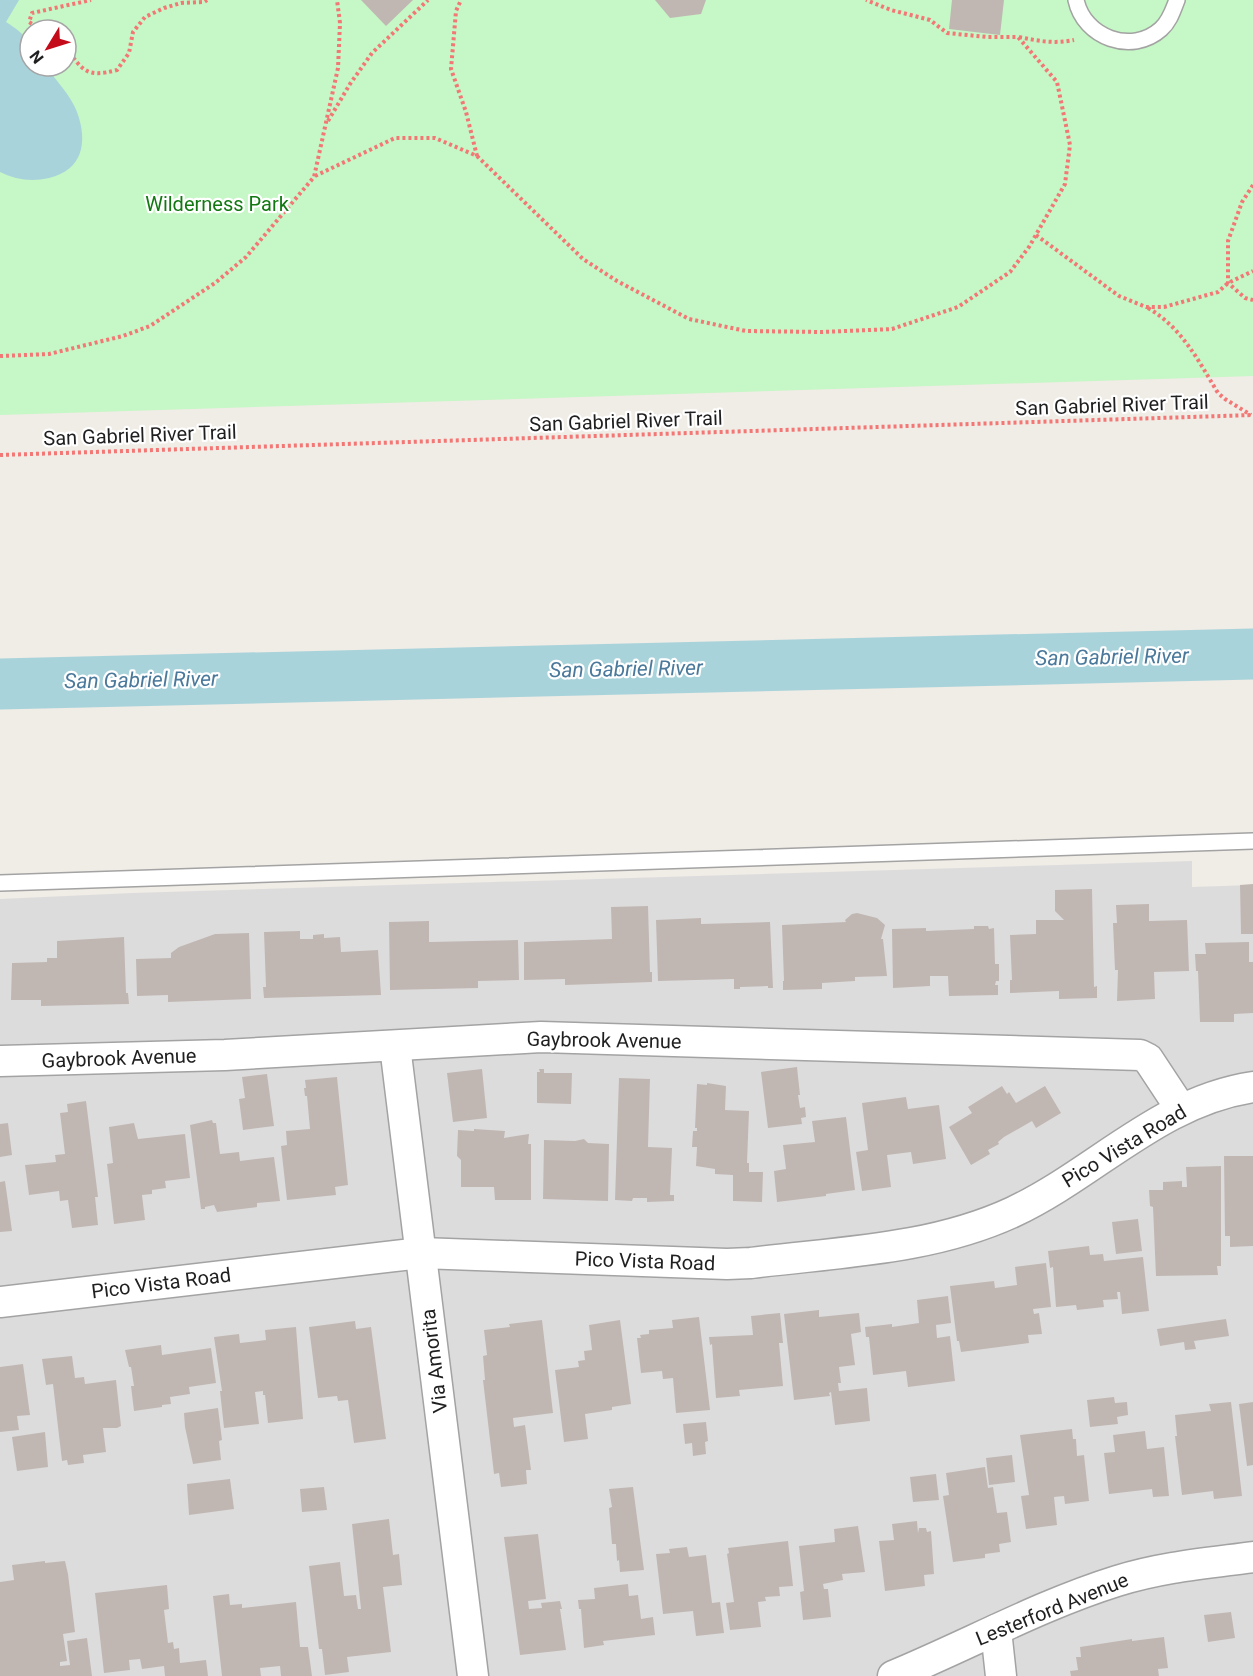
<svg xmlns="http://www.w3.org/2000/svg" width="1253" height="1676" font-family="Roboto,sans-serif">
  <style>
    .residential { fill: #dddcdd }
    .park { fill: #c6f7c6; fill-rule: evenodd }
    .water { fill: #a9d3db }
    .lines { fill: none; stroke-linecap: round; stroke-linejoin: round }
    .river { stroke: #a9d3db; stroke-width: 51 }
    .building { fill: #c0b7b3 }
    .service-casing { stroke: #a3a3a3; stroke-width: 18 }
    .minor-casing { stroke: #a3a3a3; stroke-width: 33 }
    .path { stroke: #f27775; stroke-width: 4; stroke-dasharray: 3 3; stroke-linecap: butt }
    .service { stroke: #fff; stroke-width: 15 }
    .minor { stroke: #fff; stroke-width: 30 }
    .labels { text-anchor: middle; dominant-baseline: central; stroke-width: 4.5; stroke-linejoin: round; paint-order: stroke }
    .park-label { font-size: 20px; fill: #127912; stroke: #fff }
    .street-label { font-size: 20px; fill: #1f1f1f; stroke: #fff }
    .water-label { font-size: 21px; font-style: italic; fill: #4b799b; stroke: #fff }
  </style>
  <rect width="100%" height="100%" fill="#f0ece6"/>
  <polygon class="residential" points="1192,861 1192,887 1253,885 1253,1676 0,1676 0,899 133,893"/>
  <path class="park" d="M0 0H1253V376L0 415ZM30 30H66V66H30Z"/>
  <path class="water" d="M0 0H19L6 22C28 36 30 41 30 66H45C56 80 71 96 77 112 88 142 83 170 49 178 32 182 16 180 0 172Z"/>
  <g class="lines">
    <polyline class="river" points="0,684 1253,654"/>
  </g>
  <g class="building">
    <polygon points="361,0 413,0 386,26"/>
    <polygon points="655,0 706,0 701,14 670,18"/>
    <polygon points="952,0 1004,0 1000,35 949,29"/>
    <polygon points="1253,884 1253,934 1241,934 1240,885"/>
    <polygon points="1092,889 1094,987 1097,986 1097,998 1059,999 1059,991 1010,993 1010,980 1012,980 1010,935 1036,934 1036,920 1064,920 1055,911 1055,890"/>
    <polygon points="1149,904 1149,921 1187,920 1189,971 1154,972 1155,999 1117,1001 1118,970 1115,970 1113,923 1117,923 1116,905"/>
    <polygon points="648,906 650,972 652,972 652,982 565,985 565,979 524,980 524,942 612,939 611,907"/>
    <polygon points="857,913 877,918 885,925 881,939 883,939 887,976 855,977 855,981 822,983 822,989 783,990 783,981 784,981 782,925 846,922 845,920 852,914"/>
    <polygon points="701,918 701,924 770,922 773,988 768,988 768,986 740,987 740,989 734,989 734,979 658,981 656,920"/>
    <polygon points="429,921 429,942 518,940 519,980 478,981 478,988 390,990 389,922"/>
    <polygon points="974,926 988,926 989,929 994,928 995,964 999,964 999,981 996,981 995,985 998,985 998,995 949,996 948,976 930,976 930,986 893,988 892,929 926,928 926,931 974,929"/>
    <polygon points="300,931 300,939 313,939 313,935 324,934 324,938 340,937 341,952 378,950 381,995 264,998 263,987 266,987 264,932"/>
    <polygon points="249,933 251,999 168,1002 168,995 137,996 136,959 171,958 171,953 179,947 215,934"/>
    <polygon points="124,937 126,993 128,993 129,1004 41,1006 41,1000 11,1000 12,963 47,962 47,958 57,958 57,941"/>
    <polygon points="1249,942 1249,962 1253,962 1253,1013 1234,1014 1234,1022 1200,1022 1198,971 1196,971 1195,954 1206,954 1205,943"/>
    <polygon points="797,1067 800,1095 798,1095 800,1108 805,1107 806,1117 801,1118 802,1124 768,1128 761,1072"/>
    <polygon points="482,1069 487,1118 453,1122 447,1073"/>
    <polygon points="539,1069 544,1069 544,1073 572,1073 571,1104 537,1103 537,1072 540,1072"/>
    <polygon points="267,1074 274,1126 243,1130 239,1099 245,1098 242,1077"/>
    <polygon points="337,1077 348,1185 335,1187 336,1195 287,1200 281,1146 287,1145 286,1131 310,1129 307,1096 305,1096 304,1088 306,1088 305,1080"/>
    <polygon points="619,1078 650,1079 648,1147 672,1148 670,1195 674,1195 674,1201 647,1202 647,1198 633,1198 632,1201 615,1200"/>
    <polygon points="707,1083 726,1086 725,1110 749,1111 747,1163 749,1163 749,1172 763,1172 762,1202 733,1201 733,1175 715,1174 715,1169 696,1166 697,1147 692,1147 693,1131 697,1131 697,1128 695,1128 697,1084 707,1085"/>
    <polygon points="1002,1086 1007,1094 1009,1092 1016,1103 1045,1086 1061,1113 1036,1128 1032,1121 1004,1137 998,1142 999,1144 988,1150 990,1154 971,1165 949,1127 972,1113 968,1107"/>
    <polygon points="906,1097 908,1109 939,1105 946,1159 913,1164 911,1152 887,1155 891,1187 862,1191 856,1152 868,1150 862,1103"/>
    <polygon points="86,1101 98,1197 95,1197 98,1225 72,1228 68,1200 60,1201 59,1191 29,1195 25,1165 56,1162 55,1155 65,1154 60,1113 68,1112 67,1104"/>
    <polygon points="846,1117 855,1190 826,1194 826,1196 777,1202 774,1171 786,1169 783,1145 815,1142 812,1121"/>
    <polygon points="212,1120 213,1123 216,1123 220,1154 239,1152 240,1161 274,1157 280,1201 257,1203 257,1207 217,1212 214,1205 205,1207 205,1209 201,1209 190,1125"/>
    <polygon points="8,1123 12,1155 0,1157 0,1124"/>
    <polygon points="134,1123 138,1139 185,1134 190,1178 165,1181 166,1188 152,1190 152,1194 142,1195 145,1220 114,1224 107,1164 113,1163 109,1127"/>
    <polygon points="474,1129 505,1131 504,1138 529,1134 528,1144 531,1144 531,1200 495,1200 494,1187 461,1187 461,1160 457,1156 458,1130 474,1131"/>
    <polygon points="584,1139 588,1143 609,1144 608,1201 543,1199 544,1140 575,1141"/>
    <polygon points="1224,1156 1253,1156 1253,1246 1230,1247 1230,1236 1225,1236"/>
    <polygon points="1221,1166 1221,1266 1217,1266 1218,1275 1156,1276 1153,1207 1150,1206 1149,1190 1163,1190 1163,1182 1182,1181 1182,1187 1187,1187 1186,1167"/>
    <polygon points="5,1181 12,1231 0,1232 0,1182"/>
    <polygon points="1138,1219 1142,1251 1116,1254 1112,1222"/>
    <polygon points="1089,1246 1090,1255 1103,1254 1104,1261 1143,1257 1149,1311 1122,1314 1120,1292 1117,1292 1118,1299 1103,1300 1104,1307 1077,1310 1076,1305 1056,1307 1053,1267 1050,1268 1048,1251"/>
    <polygon points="1046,1263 1051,1307 1033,1309 1034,1314 1039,1313 1042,1334 1028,1335 1029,1343 961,1352 959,1341 957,1341 950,1286 994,1281 995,1288 1017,1285 1015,1267"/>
    <polygon points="948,1296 951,1323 936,1325 937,1338 950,1336 955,1381 908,1387 906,1371 873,1375 869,1337 866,1337 865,1327 892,1324 892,1327 919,1323 917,1300"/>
    <polygon points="819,1310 819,1317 859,1313 861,1332 851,1334 855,1365 839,1367 841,1383 838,1383 839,1391 867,1388 870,1421 835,1425 831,1392 829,1393 830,1396 794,1400 784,1314"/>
    <polygon points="780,1313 783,1343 779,1343 783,1386 739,1390 740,1396 716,1398 712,1344 710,1345 709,1337 753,1335 751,1316"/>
    <polygon points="699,1317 710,1410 676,1413 673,1378 663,1379 662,1371 641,1373 637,1338 641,1338 640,1335 649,1334 649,1330 673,1328 672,1320"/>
    <polygon points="1226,1319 1229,1336 1194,1341 1196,1349 1185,1350 1184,1342 1160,1346 1157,1329"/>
    <polygon points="542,1320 553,1413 513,1418 514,1427 525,1425 531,1470 526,1470 527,1484 501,1487 499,1473 494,1474 483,1380 485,1380 483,1356 487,1355 484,1330 510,1327 509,1324"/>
    <polygon points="620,1320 631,1404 612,1407 612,1410 585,1414 588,1439 564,1442 555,1370 579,1367 578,1361 585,1360 584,1351 592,1350 589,1325"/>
    <polygon points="355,1321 356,1329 371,1327 386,1439 354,1443 348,1400 338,1401 337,1396 318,1398 309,1327"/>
    <polygon points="296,1327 303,1419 268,1423 265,1395 263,1395 263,1391 255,1392 259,1424 224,1428 220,1391 222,1391 214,1337 239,1334 240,1343 266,1340 265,1330"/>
    <polygon points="161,1345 162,1355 211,1348 216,1383 189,1387 190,1394 170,1397 171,1404 162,1405 162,1407 134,1411 131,1386 134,1386 131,1367 129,1367 125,1350"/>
    <polygon points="72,1356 75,1378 84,1377 85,1384 116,1380 121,1426 117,1428 103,1428 106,1452 83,1455 84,1463 68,1465 67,1460 62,1461 53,1384 46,1385 42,1359"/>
    <polygon points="23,1364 30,1415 17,1416 19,1430 0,1432 0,1367"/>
    <polygon points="1114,1397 1115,1403 1127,1402 1128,1415 1117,1417 1118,1424 1090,1427 1087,1400"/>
    <polygon points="1231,1402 1242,1496 1214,1499 1213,1491 1182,1495 1175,1436 1177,1436 1175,1415 1211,1411 1209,1404"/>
    <polygon points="1253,1402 1253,1465 1247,1466 1239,1404"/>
    <polygon points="218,1408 222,1440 219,1441 221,1460 193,1464 185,1427 184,1413"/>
    <polygon points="706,1422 708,1441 705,1442 706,1454 693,1456 692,1443 685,1444 683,1424"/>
    <polygon points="1072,1429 1073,1439 1076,1439 1077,1456 1084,1455 1089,1501 1065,1504 1064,1496 1054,1497 1057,1525 1026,1529 1021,1496 1029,1495 1020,1435"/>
    <polygon points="1145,1431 1147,1449 1164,1447 1169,1496 1153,1497 1152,1489 1109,1494 1104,1453 1115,1452 1113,1435"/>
    <polygon points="45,1432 48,1467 17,1471 12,1437"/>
    <polygon points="1012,1455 1015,1482 989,1485 986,1458"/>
    <polygon points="985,1467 988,1488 993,1487 997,1513 1007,1512 1011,1542 999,1544 1000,1552 985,1554 985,1558 953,1562 943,1496 949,1495 946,1473"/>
    <polygon points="936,1474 939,1500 913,1502 910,1477"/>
    <polygon points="230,1479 234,1509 189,1515 187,1484"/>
    <polygon points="324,1487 327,1510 302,1512 300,1489"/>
    <polygon points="633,1487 644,1570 620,1572 619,1560 617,1561 616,1544 612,1544 609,1508 612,1507 609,1489"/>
    <polygon points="389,1519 393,1555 399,1554 402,1585 383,1587 391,1652 347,1657 349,1672 325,1675 322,1649 319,1649 309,1566 340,1562 344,1596 356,1595 358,1609 361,1609 352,1524"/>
    <polygon points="917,1521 918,1533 919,1528 926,1528 927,1532 931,1531 934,1574 924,1575 925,1586 885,1591 879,1541 894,1540 892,1524"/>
    <polygon points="858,1526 865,1572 842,1574 843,1580 823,1584 824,1589 828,1589 831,1617 803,1620 800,1592 804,1591 799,1546 835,1542 834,1529"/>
    <polygon points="538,1534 546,1599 528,1601 529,1609 542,1608 541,1603 560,1601 562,1609 560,1609 566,1650 520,1655 504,1537"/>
    <polygon points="788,1541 793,1586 779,1587 780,1596 765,1597 766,1601 758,1602 761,1627 730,1630 726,1603 734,1602 727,1554 729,1553 728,1548"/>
    <polygon points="687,1547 689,1557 706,1555 712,1603 720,1602 724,1633 696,1636 693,1611 663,1614 656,1554 670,1553 669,1549"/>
    <polygon points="45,1561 45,1563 65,1561 68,1574 75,1632 63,1634 67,1661 60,1662 60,1666 70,1665 67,1641 87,1638 92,1676 0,1676 0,1582 14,1580 12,1565"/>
    <polygon points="628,1584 629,1596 638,1595 641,1619 653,1617 655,1635 603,1641 604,1645 584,1648 581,1609 579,1609 578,1600 595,1599 594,1588"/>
    <polygon points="167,1585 169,1609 164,1610 168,1643 173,1642 174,1649 179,1648 180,1663 206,1660 208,1676 165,1676 164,1666 142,1669 140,1659 129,1660 130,1670 104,1673 95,1593"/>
    <polygon points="229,1594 230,1605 242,1604 242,1608 296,1602 300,1647 308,1647 312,1676 281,1676 280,1666 260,1668 261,1676 222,1676 213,1596"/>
    <polygon points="1231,1612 1235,1638 1208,1642 1204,1615"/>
    <polygon points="1164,1637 1168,1668 1158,1669 1159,1676 1071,1676 1070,1671 1078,1670 1076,1657 1081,1657 1080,1647 1132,1639 1132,1641"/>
  </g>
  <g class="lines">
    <g class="service-casing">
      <g id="service">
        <path d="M1076 0C1084 38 1132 55 1161 29 1170 21 1173 10 1177 0"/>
        <polyline points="0,883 1253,841"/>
      </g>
    </g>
    <g class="minor-casing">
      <g id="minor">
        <polyline points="395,1046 473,1676"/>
        <polyline points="0,1061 225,1055 541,1037 1140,1055 1148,1059 1181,1109"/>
        <path d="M0 1302 421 1253 727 1264 751 1263C838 1252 931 1250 1013 1212 1096 1173 1159 1101 1253 1087"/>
        <polyline points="996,1630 1001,1676"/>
        <path d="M893 1676C968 1645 1040 1605 1117 1581 1161 1567 1208 1563 1253 1557"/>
      </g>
    </g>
    <g class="path">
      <polyline points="42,30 29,22 32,13 91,0"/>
      <path d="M1019 37C1038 41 1055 44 1074 40"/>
      <path d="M66 48C83 71 87 78 117 70L129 53 133 32 145 17 164 8 181 3 204 2 207 0"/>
      <polyline points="328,121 350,84 372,53 428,0"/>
      <polyline points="477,156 583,259 617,281 689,319 746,331 823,332 892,329 958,307 1010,272 1029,247 1065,184 1070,145 1057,82 1018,37 987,37 947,33 930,20 891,10 866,0"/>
      <polyline points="315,176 395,138 435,138 477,156 466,112 451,69 456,11 461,0"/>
      <polyline points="1253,185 1242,202 1228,241 1228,283 1245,298 1253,300"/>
      <polyline points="1036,235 1119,296 1146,307 1164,307 1218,292 1228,283 1253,271"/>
      <path d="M1148 308C1182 328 1198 360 1218 393L1225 399 1251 415"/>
      <polyline points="0,356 49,354 123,336 150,326 215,283 246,257 314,177 338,68 340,23 337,0"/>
      <polyline points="0,455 1253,415"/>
    </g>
    <use href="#service" class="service"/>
    <use href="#minor" class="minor"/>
  </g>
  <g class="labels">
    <g class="park-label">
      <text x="217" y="204">Wilderness Park</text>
    </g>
    <g class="street-label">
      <text transform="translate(1112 405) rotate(-2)">San Gabriel River Trail</text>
      <text transform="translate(626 421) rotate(-2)">San Gabriel River Trail</text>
      <text transform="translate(140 435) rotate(-2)">San Gabriel River Trail</text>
      <text transform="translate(604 1040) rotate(1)">Gaybrook Avenue</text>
      <text transform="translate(119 1058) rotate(-2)">Gaybrook Avenue</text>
      <text transform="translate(1124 1146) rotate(-31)">Pico Vista Road</text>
      <text transform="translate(645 1261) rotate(2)">Pico Vista Road</text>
      <text transform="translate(161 1283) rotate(-7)">Pico Vista Road</text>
      <text transform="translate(434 1361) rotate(-97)">Via Amorita</text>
      <text transform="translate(1052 1609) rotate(-22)">Lesterford Avenue</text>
    </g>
    <g class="water-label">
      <text transform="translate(1112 657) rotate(-1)">San Gabriel River</text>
      <text transform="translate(626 669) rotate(-1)">San Gabriel River</text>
      <text transform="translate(141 680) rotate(-1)">San Gabriel River</text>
    </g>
  </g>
  <g transform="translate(48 48) rotate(232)"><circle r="28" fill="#ffffff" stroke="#a5a5a5" stroke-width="1.5"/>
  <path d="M0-4.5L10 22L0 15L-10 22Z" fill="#c40b1a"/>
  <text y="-9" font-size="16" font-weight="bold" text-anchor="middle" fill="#1f1f1f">N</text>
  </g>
</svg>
